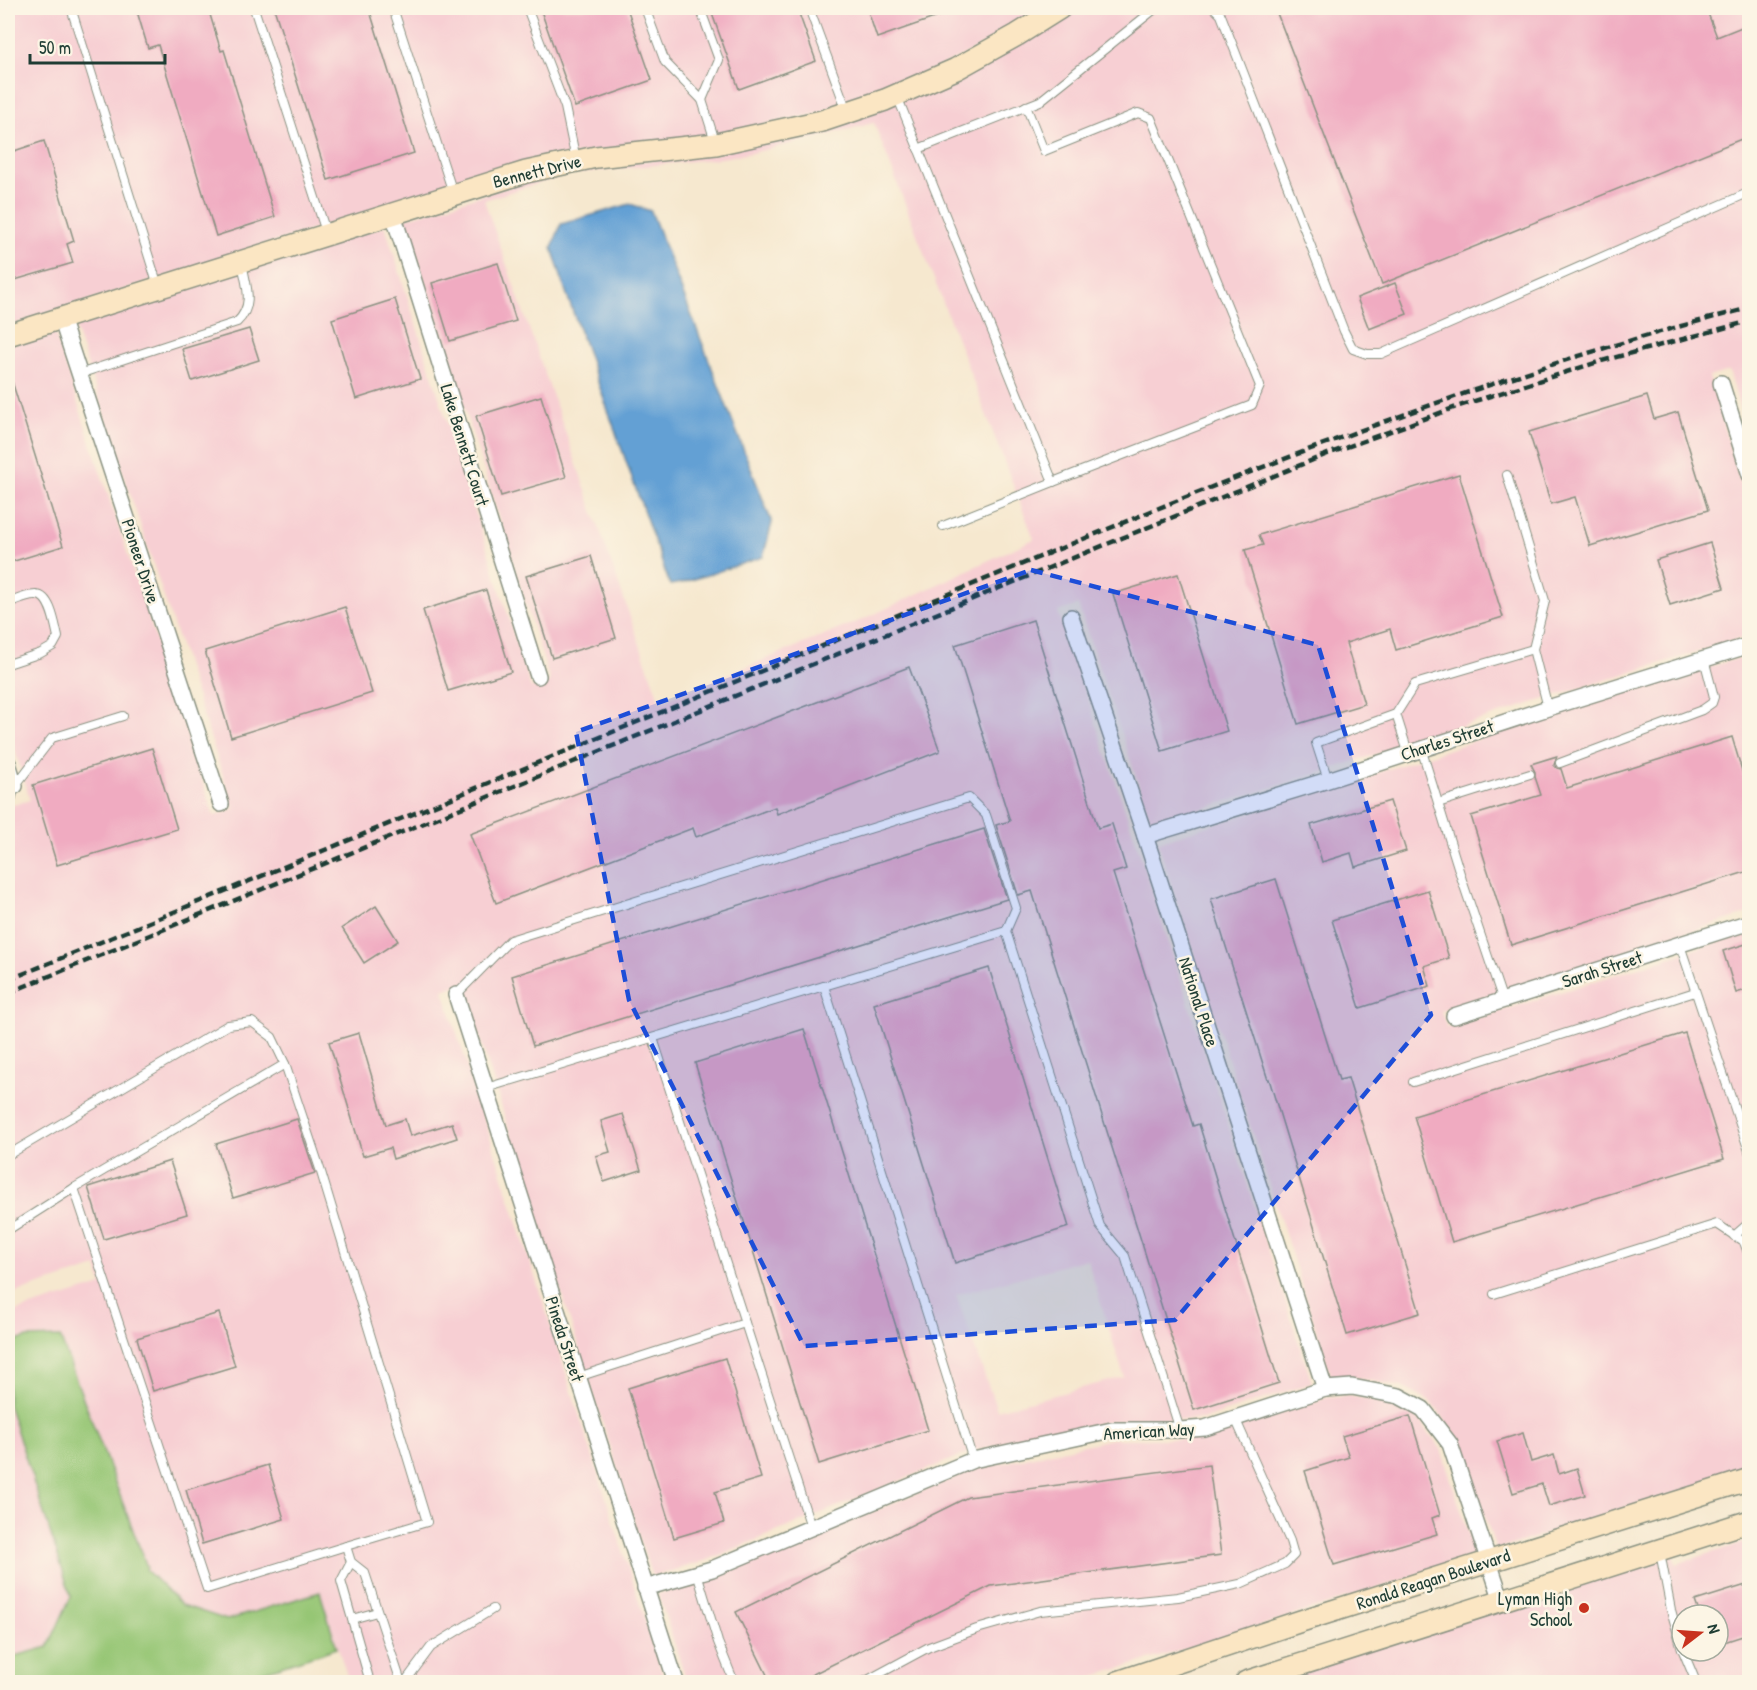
<svg xmlns="http://www.w3.org/2000/svg" width="1757" height="1690" font-family="'Patrick Hand',sans-serif">
  <style>
    .built { fill: #f7cfd3; fill-rule: evenodd }
    .green { fill: #96c675; stroke: #5a8254; stroke-width: 1.5 }
    .water { fill: #64a0d4; stroke: #426e84; stroke-width: 1.5 }
    .building { fill: #f0abc1 }
    .lines { fill: none; stroke-linecap: round; stroke-linejoin: round }
    .lane-casing { stroke: #8a9282; stroke-width: 10 }
    .street-casing { stroke: #8a9282; stroke-width: 18 }
    .secondary-casing { stroke: #8a9282; stroke-width: 24 }
    .lane { stroke: #fff; stroke-width: 8 }
    .street { stroke: #fff; stroke-width: 15 }
    .secondary { stroke: #fbe6c3; stroke-width: 21 }
    .rail { stroke: #1f3d34; stroke-width: 4.5; stroke-dasharray: 9 4.5; stroke-linecap: butt }
    .marked { fill: #1d4ed8; fill-opacity: 0.2; stroke: #1d4ed8; stroke-width: 4.5; stroke-dasharray: 12 8; stroke-linejoin: round }
    .poi-dot { fill: #c8321e; stroke: #fcf5e5; stroke-width: 2 }
    .labels { text-anchor: middle; dominant-baseline: central; stroke-width: 5; stroke-linejoin: round; paint-order: stroke }
    .street-label { font-size: 18px; fill: #1f3d34; stroke: #fcf5e5 }
    .poi-label { font-size: 18px; fill: #1f3d34; stroke: #fcf5e5; text-anchor: end }
  </style>
  <rect width="100%" height="100%" fill="#fcf5e5"/>
  <filter id="ink" filterUnits="userSpaceOnUse"><feTurbulence type="fractalNoise" baseFrequency=".0167" numOctaves="2"/><feDisplacementMap in="SourceGraphic" scale="12" xChannelSelector="R" yChannelSelector="G"/><feConvolveMatrix kernelMatrix="1 2 1 2 8 2 1 2 1" color-interpolation-filters="sRGB"/></filter>
  <filter id="wash" filterUnits="userSpaceOnUse"><feTurbulence type="fractalNoise" baseFrequency=".008" numOctaves="4" result="noise"/><feDisplacementMap in="SourceGraphic" scale="24" xChannelSelector="R" yChannelSelector="G"/><feGaussianBlur stdDeviation="1.35" result="paint"/><feColorMatrix in="noise" values="0 0 0 0 0 0 0 0 0 0 0 0 0 0 0 0 0 1.4 0 .05"/><feComposite in="paint" operator="in"/></filter>
  <g filter="url(#wash)">
    <rect width="100%" height="100%" fill="#f6e8cf"/>
    <g class="built">
      <polygon points="8,8 1043,8 1012,28 952,61 881,92 820,113 714,135 533,160 8,326"/>
      <path d="M1078 8H1749V439L1729 371 1709 377 1749 511V636L1545 699 1325 771 1152 824 1078 605 1058 612 1135 839 1312 1383 1204 1419 1110 1421 972 1451 708 1560 652 1577 462 983 443 990 665 1682H349L320 1592 227 1620 182 1605 146 1570 147 1567 60 1337 26 1338 8 1343V1314L102 1285 97 1267 8 1295V798L10 806 30 800 8 727V345L54 331 214 816 234 809 74 324 385 226 531 688 550 681 405 219 528 181 597 166 717 154 1022 43ZM874 123 1034 539 862 620 660 702 484 200 568 174 721 158 752 153ZM1087 1259 1124 1377 997 1410 956 1295Z"/>
      <polygon points="1749,655 1749,913 1441,1011 1447,1028 1749,932 1749,1470 1496,1550 1460,1441 1432,1403 1402,1387 1356,1378 1332,1379 1158,842 1331,788 1550,716"/>
      <polygon points="1351,1396 1395,1405 1416,1416 1441,1449 1476,1556 1226,1637 1074,1682 687,1682 658,1594 715,1577 976,1469 1112,1439 1179,1439 1208,1437 1326,1398"/>
      <polygon points="8,1404 71,1596 48,1647 8,1658"/>
      <path d="M1749 1541V1682H1246L1670 1547 1676 1564ZM1682 1615H1718V1651H1682Z"/>
    </g>
    <polygon class="green" points="60,1337 147,1567 146,1570 182,1605 227,1620 320,1592 337,1648 259,1673 212,1679 211,1682 8,1682 8,1658 48,1647 71,1596 8,1404 8,1343 26,1338"/>
    <polygon class="water" points="630,204 651,211 772,523 763,557 682,583 670,585 567,295 552,248 561,224"/>
    <g id="blocks">
      <g class="building">
        <polygon points="136,8 208,8 221,51 224,50 275,217 216,236 158,45 148,48"/>
        <polygon points="274,8 369,8 414,153 328,180"/>
        <polygon points="540,8 627,8 652,80 575,107"/>
        <polygon points="710,8 797,8 816,61 739,89"/>
        <polygon points="867,8 957,8 957,10 877,38"/>
        <polygon points="1275,8 1706,8 1717,37 1749,24 1749,136 1382,284"/>
        <polygon points="44,141 74,241 67,244 73,263 8,282 8,153"/>
        <polygon points="498,263 516,321 450,341 432,283"/>
        <polygon points="1395,283 1407,314 1369,329 1357,298"/>
        <polygon points="395,299 420,379 356,399 332,319"/>
        <polygon points="249,329 259,360 192,381 182,349"/>
        <polygon points="8,378 11,378 63,546 8,563"/>
        <polygon points="541,396 566,477 501,496 476,416"/>
        <polygon points="1647,396 1654,419 1678,412 1708,510 1590,546 1575,497 1551,504 1529,432"/>
        <polygon points="1459,474 1503,617 1396,650 1390,629 1346,643 1364,704 1298,724 1245,550 1263,545 1259,535"/>
        <polygon points="1710,543 1724,588 1670,605 1656,560"/>
        <polygon points="591,556 616,638 552,658 526,576"/>
        <polygon points="1178,574 1227,731 1162,751 1113,594"/>
        <polygon points="486,590 511,672 448,691 423,610"/>
        <polygon points="345,607 372,693 231,737 205,651"/>
        <polygon points="1033,620 1098,828 1112,824 1126,869 1113,873 1193,1126 1199,1124 1279,1383 1194,1410 1032,891 1018,895 996,825 1010,821 955,645"/>
        <polygon points="909,667 940,751 777,814 775,807 696,837 693,828 496,903 470,834"/>
        <polygon points="1732,737 1749,794 1749,871 1511,945 1471,816 1541,795 1535,777 1535,772 1531,764 1557,756 1554,765 1557,768 1561,769 1567,788"/>
        <polygon points="152,748 177,829 57,865 33,785"/>
        <polygon points="1390,801 1406,851 1355,867 1351,853 1322,862 1311,825"/>
        <polygon points="984,829 1007,899 533,1046 512,976"/>
        <polygon points="1276,879 1339,1080 1348,1078 1420,1313 1347,1335 1269,1079 1268,1080 1211,899"/>
        <polygon points="1428,890 1449,958 1424,966 1430,986 1360,1008 1332,920"/>
        <polygon points="376,906 398,941 364,963 342,928"/>
        <polygon points="1749,943 1749,989 1736,993 1723,951"/>
        <polygon points="989,968 1069,1227 955,1263 874,1004"/>
        <polygon points="804,1029 928,1430 819,1464 695,1063"/>
        <polygon points="359,1033 386,1125 405,1119 410,1136 452,1123 457,1138 393,1159 390,1148 363,1156 329,1042"/>
        <polygon points="1685,1033 1724,1159 1452,1242 1414,1116"/>
        <polygon points="623,1114 641,1170 604,1182 596,1156 610,1152 601,1121"/>
        <polygon points="297,1119 315,1173 233,1198 216,1144"/>
        <polygon points="170,1161 187,1214 104,1239 88,1187"/>
        <polygon points="219,1313 235,1366 153,1391 137,1338"/>
        <polygon points="725,1358 761,1478 715,1492 724,1523 674,1538 628,1388"/>
        <polygon points="1410,1416 1440,1515 1432,1518 1437,1534 1334,1565 1305,1471 1349,1457 1342,1436"/>
        <polygon points="1523,1433 1531,1462 1554,1455 1559,1474 1577,1468 1585,1495 1549,1506 1542,1484 1513,1493 1497,1441"/>
        <polygon points="268,1465 284,1519 202,1544 186,1490"/>
        <polygon points="1209,1465 1221,1555 991,1586 795,1683 771,1683 736,1612 968,1497"/>
        <polygon points="1749,1584 1749,1634 1718,1644 1718,1615 1700,1615 1695,1601"/>
      </g>
    </g>
  </g>
  <g filter="url(#ink)">
    <use href="#blocks" fill-opacity="0" stroke="#8a9282" stroke-width="1.5"/>
    <g class="lines">
      <g class="lane-casing">
        <g id="lane">
          <polyline points="71,8 158,286"/>
          <polyline points="254,8 326,232"/>
          <polyline points="393,8 453,193"/>
          <polyline points="527,8 565,107 576,160"/>
          <polyline points="645,8 665,62 702,100 719,60 700,8"/>
          <polyline points="809,8 847,111"/>
          <polyline points="1214,8 1221,15 1344,331 1353,349 1367,354 1381,354 1750,192"/>
          <polyline points="897,96 1053,482"/>
          <polyline points="702,100 715,141"/>
          <polyline points="918,149 1040,101 1156,8"/>
          <path d="M79 374 237 322C255 305 246 285 242 263"/>
          <polyline points="1507,475 1545,601 1533,649 1548,708"/>
          <polyline points="943,526 1053,482 1252,405 1260,386 1151,118 1138,113 1044,151 1026,106"/>
          <path d="M8 603C16 600 28 594 37 595 51 596 55 625 58 637L53 646 41 653 8 664"/>
          <polyline points="1396,714 1408,752"/>
          <polyline points="1421,748 1462,880 1503,1001"/>
          <polyline points="1560,763 1702,710 1712,703 1714,697 1704,659"/>
          <polyline points="1328,780 1316,743 1396,714 1415,684 1533,649"/>
          <polyline points="1438,803 1530,774"/>
          <polyline points="8,811 15,786 52,738 123,716"/>
          <polyline points="1006,931 1100,1226 1125,1256 1180,1430"/>
          <polyline points="1680,945 1750,1154"/>
          <polyline points="824,986 973,1460"/>
          <polyline points="456,995 510,940 969,798 986,815 1016,908 1006,931 486,1088"/>
          <polyline points="653,1038 811,1527"/>
          <polyline points="285,1064 321,1172 427,1522 346,1546"/>
          <polyline points="1413,1082 1695,992"/>
          <polyline points="8,1155 228,1025 252,1022 272,1037 285,1064 74,1188"/>
          <polyline points="8,1230 74,1188 207,1589 346,1546 351,1562 365,1573 401,1682"/>
          <polyline points="1734,1236 1750,1222"/>
          <polyline points="1494,1294 1717,1224 1744,1242 1750,1258"/>
          <polyline points="578,1377 745,1323"/>
          <polyline points="1660,1552 1671,1610 1682,1649"/>
          <polyline points="351,1562 341,1581 370,1682"/>
          <polyline points="697,1573 718,1642 734,1682"/>
          <polyline points="352,1619 377,1612"/>
          <polyline points="1683,1651 1696,1682"/>
          <polyline points="405,1682 431,1647 493,1609"/>
          <polyline points="864,1682 929,1647 977,1629 1040,1611 1178,1597 1240,1584 1285,1564 1294,1555 1290,1541 1235,1418"/>
        </g>
      </g>
      <g class="street-casing">
        <g id="street">
          <polyline points="393,214 538,676"/>
          <polyline points="61,318 221,804"/>
          <polyline points="1721,383 1750,475"/>
          <polyline points="1071,617 1145,836 1325,1389"/>
          <polyline points="8,763 15,786"/>
          <polyline points="1145,836 1328,780 1548,708 1750,645"/>
          <polyline points="456,995 676,1682"/>
          <polyline points="1454,1016 1750,922"/>
          <polyline points="645,1588 712,1569 973,1460 1112,1430 1180,1430 1205,1428 1325,1389 1352,1387 1399,1396 1423,1409 1450,1444 1502,1601"/>
        </g>
      </g>
      <g class="secondary-casing">
        <g id="secondary">
          <polyline points="8,335 526,172 596,157 716,144 822,121 885,100 956,69 1017,35 1060,8"/>
          <polyline points="1118,1682 1301,1621 1750,1479"/>
          <polyline points="1246,1682 1750,1521"/>
        </g>
      </g>
      <use href="#lane" class="lane"/>
      <use href="#street" class="street"/>
      <use href="#secondary" class="secondary"/>
      <g class="rail">
        <path d="M8 980 1176 501C1364 427 1553 357 1750 308"/>
        <polyline points="8,993 1325,455 1459,406 1598,362 1750,321"/>
      </g>
    </g>
  </g>
  <path class="marked" d="M1031 570 1318 645 1431 1015 1175 1320 804 1346 629 1000 576 732Z"/>
  <circle class="poi-dot" cx="1584" cy="1608" r="6"/>
  <g class="labels">
    <g class="street-label">
      <text transform="translate(537 171) rotate(-14)">Bennett Drive</text>
      <text transform="translate(465 445) rotate(73)">Lake Bennett Court</text>
      <text transform="translate(141 561) rotate(72)">Pioneer Drive</text>
      <text transform="translate(1447 740) rotate(-18)">Charles Street</text>
      <text transform="translate(1602 969) rotate(-18)">Sarah Street</text>
      <text transform="translate(1199 1002) rotate(72)">National Place</text>
      <text transform="translate(565 1339) rotate(72)">Pineda Street</text>
      <text transform="translate(1149 1431) rotate(-3)">American Way</text>
      <text transform="translate(1433 1579) rotate(-18)">Ronald Reagan Boulevard</text>
    </g>
    <g class="poi-label">
      <text x="1572" y="1598">Lyman High<tspan x="1572" dy="21">School</tspan></text>
    </g>
  </g>
  <rect width="1757" height="1690" fill="none" stroke="#fcf5e5" stroke-width="30"/>
  <g transform="translate(1700 1633) rotate(73)"><circle r="28" fill="#fcf5e5" stroke="#a4ab9e" stroke-width="1.5"/>
  <path d="M0-4.5L10 22L0 15L-10 22Z" fill="#c8321e"/>
  <text y="-9" font-size="16" font-weight="bold" text-anchor="middle" fill="#1f3d34">N</text>
  </g>
  <path d="M30 54v9h135v-9" fill="none" stroke="#1f3d34" stroke-width="3"/>
  <text x="39" y="54" font-size="18" fill="#1f3d34" stroke="#fcf5e5" stroke-width="4.5" paint-order="stroke">50 m</text>
</svg>
